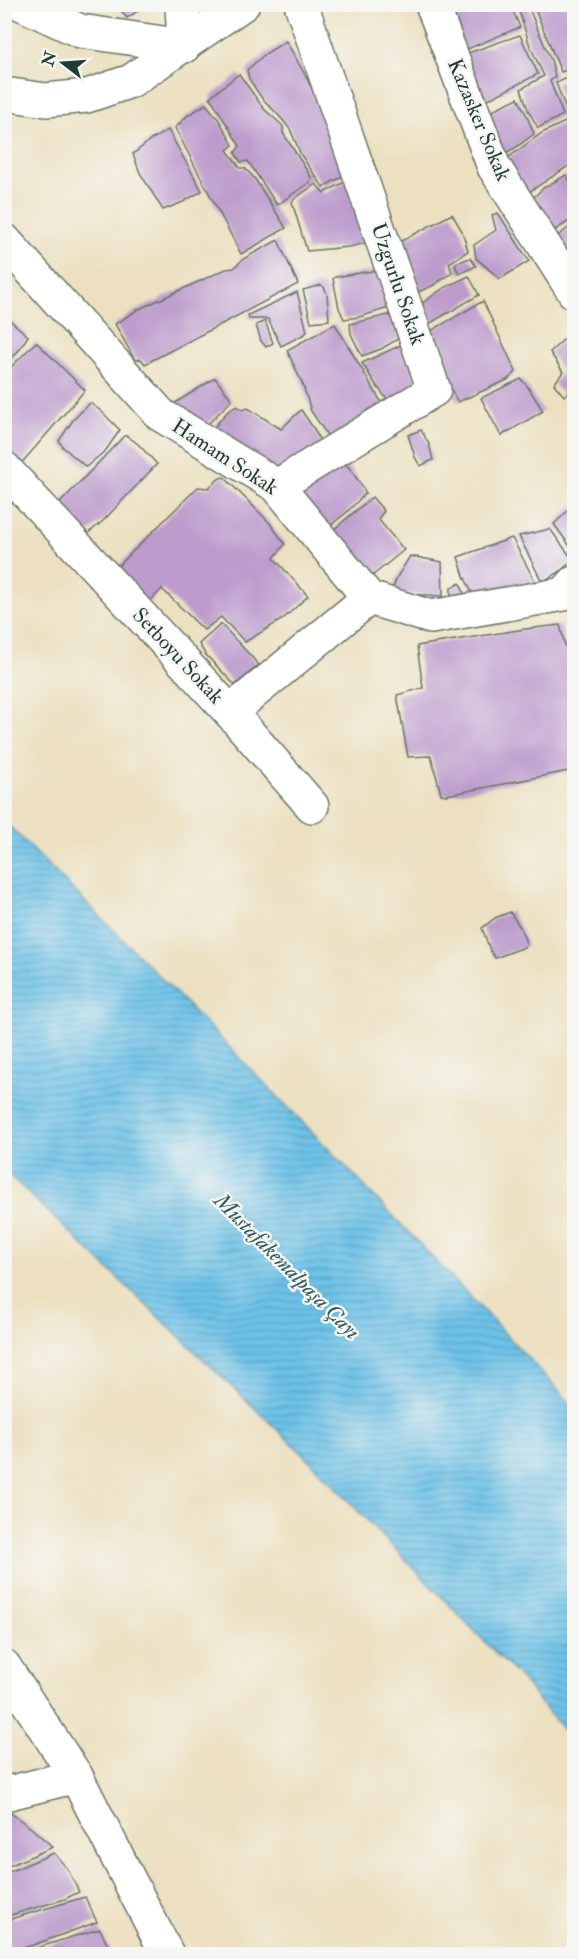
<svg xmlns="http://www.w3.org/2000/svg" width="579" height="1959" font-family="'IM FELL Double Pica',serif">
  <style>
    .water { fill: url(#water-rules); stroke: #46808e; stroke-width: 1.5 }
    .building { fill: #bd9ccd }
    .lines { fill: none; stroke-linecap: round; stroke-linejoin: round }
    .minor-casing { stroke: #677665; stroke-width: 36 }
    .secondary-casing { stroke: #677665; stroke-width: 36 }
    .minor { stroke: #fff; stroke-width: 33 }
    .secondary { stroke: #fff; stroke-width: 33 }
    .labels { text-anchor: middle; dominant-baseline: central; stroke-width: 5; stroke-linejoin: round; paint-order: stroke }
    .street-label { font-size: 21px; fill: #1f3d34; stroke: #f6f6f2 }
    .water-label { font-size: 22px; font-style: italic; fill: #325e61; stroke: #f6f6f2 }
  </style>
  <defs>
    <pattern id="water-rules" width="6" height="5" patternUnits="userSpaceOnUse" patternTransform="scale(1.5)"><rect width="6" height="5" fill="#6dc2e9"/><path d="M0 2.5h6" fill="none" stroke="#599fbe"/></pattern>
  </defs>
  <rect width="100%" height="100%" fill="#f6f6f2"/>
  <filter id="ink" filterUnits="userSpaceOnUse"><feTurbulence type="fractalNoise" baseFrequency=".0167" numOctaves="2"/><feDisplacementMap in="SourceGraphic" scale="12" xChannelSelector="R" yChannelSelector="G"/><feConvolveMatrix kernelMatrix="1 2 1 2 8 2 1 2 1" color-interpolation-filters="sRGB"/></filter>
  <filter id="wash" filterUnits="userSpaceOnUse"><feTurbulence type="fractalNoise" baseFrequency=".008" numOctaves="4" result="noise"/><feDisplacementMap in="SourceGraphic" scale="24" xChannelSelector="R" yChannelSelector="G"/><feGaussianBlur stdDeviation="1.35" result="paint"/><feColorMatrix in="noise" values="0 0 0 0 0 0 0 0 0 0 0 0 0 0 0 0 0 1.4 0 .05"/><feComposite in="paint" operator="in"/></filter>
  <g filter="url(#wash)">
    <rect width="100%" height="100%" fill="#ece0c0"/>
    <path class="water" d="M4 821C198 1013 388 1208 574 1407V1743L522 1680 304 1455 5 1171Z"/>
    <g id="blocks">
      <g class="building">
        <polygon points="116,4 149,4 127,18"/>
        <polygon points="436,4 510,4 520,27 458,53"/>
        <polygon points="527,4 552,63 555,77 550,81 563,115 538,128 528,110 521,89 544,76 530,46 518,8 521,4"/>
        <polygon points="533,4 574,4 574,67 561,72"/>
        <polygon points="520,35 538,74 493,97 474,104 468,53"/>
        <polygon points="286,41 304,73 353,171 323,187 301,155 290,129 281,118 261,97 249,79 247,70 265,54"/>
        <polygon points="239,74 264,109 283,126 283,133 311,177 310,182 277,205 248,161 241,162 235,153 240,146 210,97"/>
        <polygon points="574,75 574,119 568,114 556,83"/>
        <polygon points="518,98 527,116 534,134 515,148 499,156 481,119 499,107"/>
        <polygon points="206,104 219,120 233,145 227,150 240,168 245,168 255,179 286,228 241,254 175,128 188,115"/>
        <polygon points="567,121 574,126 574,160 567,167 526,194 505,160 542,133"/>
        <polygon points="168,130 202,191 183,202 163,210 140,173 133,154 152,139"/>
        <polygon points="566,175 574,189 574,218 552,232 532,199 543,188"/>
        <polygon points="352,178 370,242 349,247 307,251 292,202 294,199 316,184 324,193"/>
        <polygon points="498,213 529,261 500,279 476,258 474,245 496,230 492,215"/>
        <polygon points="452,214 462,231 468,251 449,263 452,273 432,286 411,295 392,246"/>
        <polygon points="574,224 574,271 556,237"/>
        <polygon points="278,240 298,284 145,364 141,359 135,360 115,324 137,310 226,269 234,268 243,259"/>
        <polygon points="470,258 476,266 459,274 455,265 456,263"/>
        <polygon points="378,270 389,308 359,317 344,319 339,308 333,279 335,277"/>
        <polygon points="469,276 479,295 429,324 421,304 444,288"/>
        <polygon points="321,285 324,287 327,294 329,320 311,322 303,290"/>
        <polygon points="297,292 307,331 305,334 281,346 268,319 249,319 248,315"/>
        <polygon points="483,301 516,372 507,380 458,402 448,384 427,333"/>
        <polygon points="4,315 28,336 19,350 4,367"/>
        <polygon points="388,315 391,317 398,339 381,349 362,356 351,334 350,324"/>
        <polygon points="265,321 273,343 266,347 261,341 256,325"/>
        <polygon points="335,324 386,410 333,444 311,411 303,385 287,350"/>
        <polygon points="574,330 574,387 564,396 554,384 563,372 550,352"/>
        <polygon points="36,342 85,390 19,466 5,455 5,373"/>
        <polygon points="401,345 420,387 390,403 376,385 362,363"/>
        <polygon points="215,378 232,400 197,435 172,405"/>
        <polygon points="521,379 528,387 543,411 501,436 481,398"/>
        <polygon points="90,403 101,411 120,430 106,450 86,467 63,447 59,441 73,420"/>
        <polygon points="237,406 242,410 248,408 281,429 301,410 314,429 324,449 273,484 210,432 228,411"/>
        <polygon points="421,430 429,444 433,460 420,466 415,457 408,435"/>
        <polygon points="124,436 127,436 138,444 157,464 103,521 87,534 59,504"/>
        <polygon points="343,461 352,471 366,493 347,512 326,529 296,490"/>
        <polygon points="224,477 269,522 285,544 274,558 308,596 283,619 245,642 221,617 204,630 162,589 145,606 113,571 198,487 208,488 220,478"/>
        <polygon points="372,497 384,511 378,519 404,550 366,581 332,531"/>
        <polygon points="574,505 574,552 554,524"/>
        <polygon points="550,529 573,560 558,573 542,582 519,536"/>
        <polygon points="512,538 537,585 475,599 464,576 458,557"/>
        <polygon points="410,556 442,562 443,596 401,594 392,590 397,577"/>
        <polygon points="460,583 467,601 450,607 451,588"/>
        <polygon points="221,624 259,665 235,685 205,654 199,644"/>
        <polygon points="560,625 569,661 574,660 574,770 447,795 441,794 431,756 408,757 397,695 423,688 417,646 525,629"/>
        <polygon points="510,912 520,927 527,945 522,948 495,958 490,950 482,928 495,918"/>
        <polygon points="4,1808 31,1828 53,1847 4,1868"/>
        <polygon points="54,1853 67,1868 79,1892 65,1899 4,1917 4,1874"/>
        <polygon points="85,1897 97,1922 33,1945 4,1953 4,1921"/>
        <polygon points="100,1929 112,1954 17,1954 75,1936"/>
      </g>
    </g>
  </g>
  <g filter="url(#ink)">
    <use href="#blocks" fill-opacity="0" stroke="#677665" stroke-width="1.5"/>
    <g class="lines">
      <g class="minor-casing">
        <g id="minor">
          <polyline points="182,4 184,46"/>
          <polyline points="432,4 494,167 574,292"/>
          <polyline points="4,240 161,415 277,486 369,598 431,617 564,594 574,583"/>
          <polyline points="4,468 230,712 369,598"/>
          <polyline points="277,486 434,390 301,4"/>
          <polyline points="230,712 312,806"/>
          <polyline points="4,1666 76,1776 167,1954"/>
          <polyline points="4,1790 9,1793 76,1776"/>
        </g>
      </g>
      <g class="secondary-casing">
        <g id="secondary">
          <polyline points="22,4 80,31 184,46"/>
          <polyline points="4,94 46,100 87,96 131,81 243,4"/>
        </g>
      </g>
      <use href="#minor" class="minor"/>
      <use href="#secondary" class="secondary"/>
    </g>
  </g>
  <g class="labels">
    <g class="street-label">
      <text transform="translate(479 120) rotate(67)">Kazasker Sokak</text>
      <text transform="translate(398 284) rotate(71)">Uzgurlu Sokak</text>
      <text transform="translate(225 457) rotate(33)">Hamam Sokak</text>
      <text transform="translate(178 656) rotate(47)">Setboyu Sokak</text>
    </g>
    <g class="water-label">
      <text transform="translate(287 1266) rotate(45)">Mustafakemalpaşa Çayı</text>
    </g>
  </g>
  <rect width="579" height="1959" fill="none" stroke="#f6f6f2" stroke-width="24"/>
  <g transform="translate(63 63) rotate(287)" stroke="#f6f6f2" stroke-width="4.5" paint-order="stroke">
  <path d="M0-4.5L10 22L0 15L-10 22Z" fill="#1f3d34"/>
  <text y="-9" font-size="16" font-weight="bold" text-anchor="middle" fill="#1f3d34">N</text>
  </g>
</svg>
